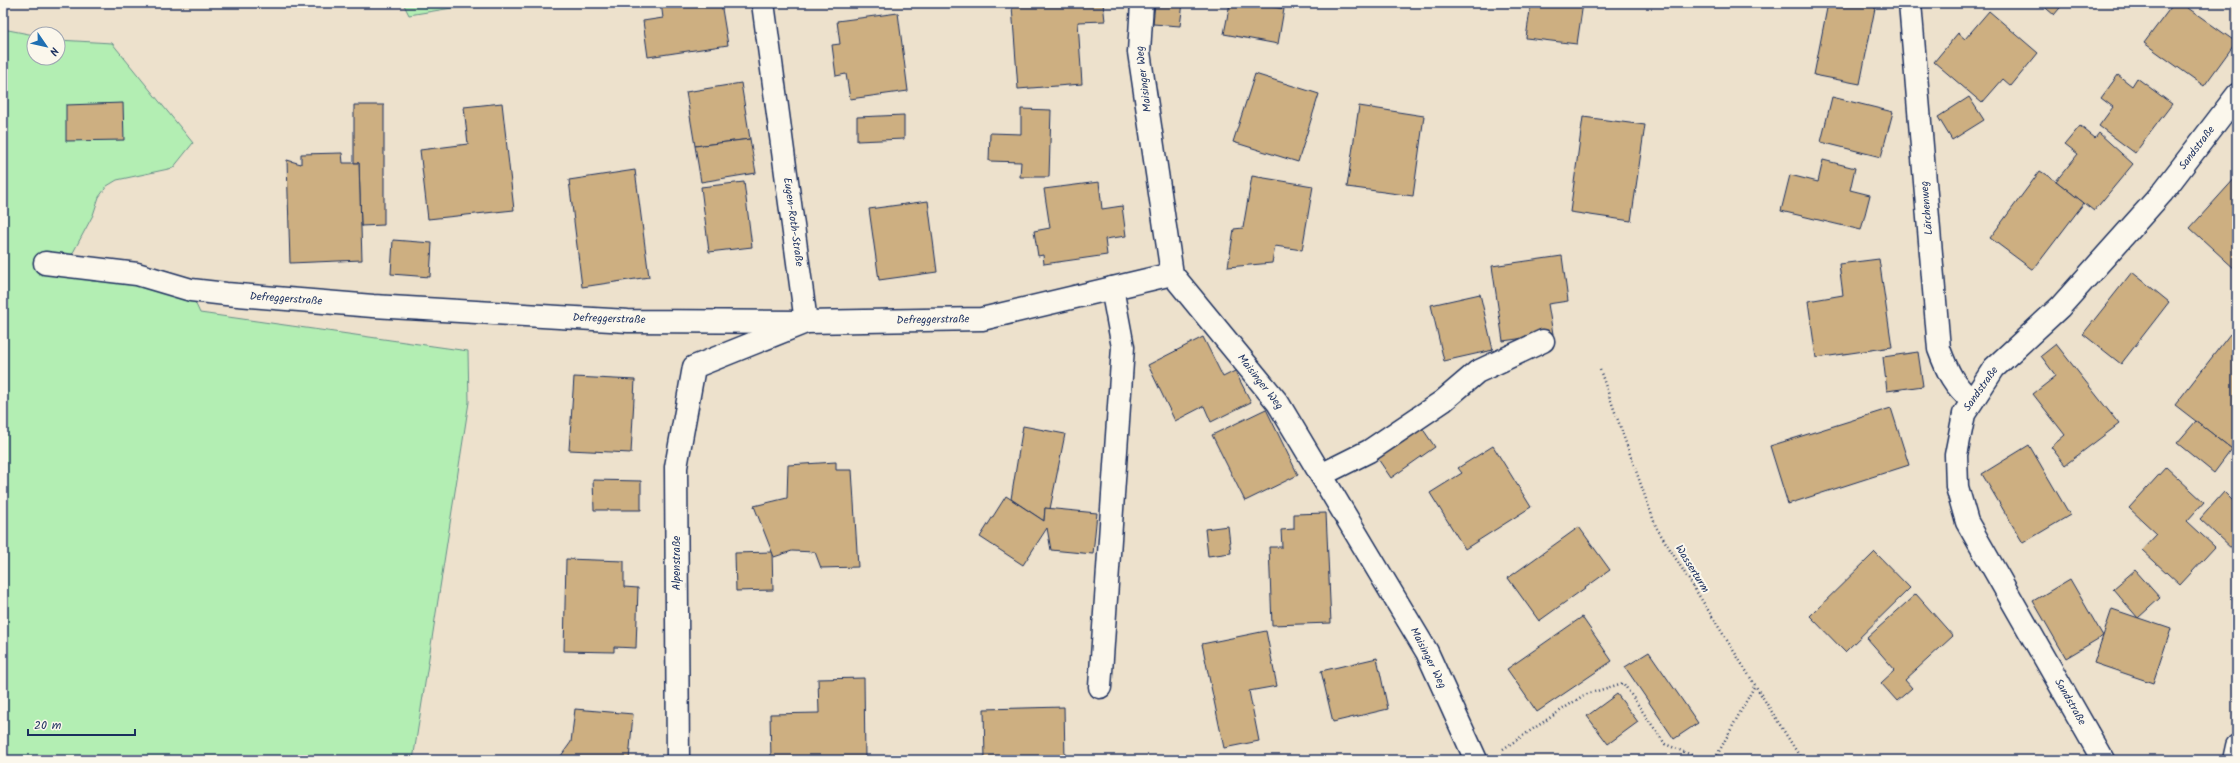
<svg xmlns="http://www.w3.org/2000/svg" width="2240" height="763" font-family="Kalam,sans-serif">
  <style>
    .green { fill: #b3eeb3; stroke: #678e88 }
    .building { fill: #cdaf81; stroke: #1b2f5e }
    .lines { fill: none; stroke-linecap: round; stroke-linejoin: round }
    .minor-casing { stroke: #1b2f5e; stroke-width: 25 }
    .path { stroke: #1b2f5e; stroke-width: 2.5; stroke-dasharray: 1 3; stroke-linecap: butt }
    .minor { stroke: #fbf7ec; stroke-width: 22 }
    .labels { text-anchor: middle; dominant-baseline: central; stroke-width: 4; stroke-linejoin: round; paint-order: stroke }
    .street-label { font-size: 11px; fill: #1b2f5e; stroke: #fbf7ec }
  </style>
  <rect width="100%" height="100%" fill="#ede1cc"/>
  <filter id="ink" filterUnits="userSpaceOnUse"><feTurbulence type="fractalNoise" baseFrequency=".025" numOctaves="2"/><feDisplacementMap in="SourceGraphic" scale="8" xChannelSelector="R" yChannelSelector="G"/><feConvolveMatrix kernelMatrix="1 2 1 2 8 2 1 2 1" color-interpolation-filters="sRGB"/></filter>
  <g filter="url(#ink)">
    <g class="green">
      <polygon points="403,3 511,3 503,6 452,8 409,15"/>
      <polygon points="3,29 34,35 34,58 58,58 58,40 112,43 193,143 173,168 117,180 107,186 99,197 93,215 68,262 74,275 92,281 187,285 200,313 468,351 469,402 413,760 3,760"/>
    </g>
    <g class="building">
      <polygon points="661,3 721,3 728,45 648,57 643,21 663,18"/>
      <polygon points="1058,3 1103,3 1105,21 1078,22 1082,84 1018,89 1012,6"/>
      <polygon points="1155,3 1183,3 1180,26 1153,24"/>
      <polygon points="1230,3 1254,3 1284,9 1278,44 1224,34"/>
      <polygon points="1531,3 1583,3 1577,44 1526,38"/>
      <polygon points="1828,3 1876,3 1860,84 1814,75"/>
      <polygon points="2040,3 2064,3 2054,15"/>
      <polygon points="2174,3 2181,3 2236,42 2204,86 2144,43"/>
      <polygon points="1989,11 2038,53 2011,86 2003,79 1982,103 1934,62 1958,33 1965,39"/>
      <polygon points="898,13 908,91 850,99 846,74 836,76 832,45 840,44 837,21"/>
      <polygon points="1255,74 1319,94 1298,162 1233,142"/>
      <polygon points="2118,75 2132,86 2137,78 2172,104 2135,153 2099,126 2113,107 2101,98"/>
      <polygon points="741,83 750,139 695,146 686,92"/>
      <polygon points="1832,97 1893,112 1881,157 1821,142"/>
      <polygon points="1969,97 1984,120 1952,140 1938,117"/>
      <polygon points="123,103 124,140 66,141 66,105"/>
      <polygon points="502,103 514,210 428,219 420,150 468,144 464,107"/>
      <polygon points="354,105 384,105 384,225 361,226 359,163 354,163"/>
      <polygon points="1359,106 1424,116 1413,196 1347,187"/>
      <polygon points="1021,109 1051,110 1049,177 1020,177 1021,162 989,161 990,133 1021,134"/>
      <polygon points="904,115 904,139 857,141 857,117"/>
      <polygon points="1583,117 1645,125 1631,221 1570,212"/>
      <polygon points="2080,126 2095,138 2099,133 2133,164 2094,211 2056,181 2078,154 2065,144"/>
      <polygon points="750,139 756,173 701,182 695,146"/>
      <polygon points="342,153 343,163 359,163 362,260 290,263 287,160 301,164 301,154"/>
      <polygon points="1823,160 1855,168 1850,190 1870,195 1861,230 1781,211 1790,175 1818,182"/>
      <polygon points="635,170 649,277 582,287 569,180"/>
      <polygon points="2040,171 2056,181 2084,203 2033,270 1990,238"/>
      <polygon points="1252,176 1313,186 1302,250 1275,246 1272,263 1228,267 1234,229 1243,228"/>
      <polygon points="2237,176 2237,271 2190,228"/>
      <polygon points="744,182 752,247 709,252 701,187"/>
      <polygon points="1099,182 1102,209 1122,206 1126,236 1105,239 1107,255 1044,264 1043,255 1038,256 1034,231 1050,228 1044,189"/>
      <polygon points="928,201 937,272 879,280 869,209"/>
      <polygon points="393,240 432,243 430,277 391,274"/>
      <polygon points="1562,256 1568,301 1548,304 1553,334 1503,341 1492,266"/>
      <polygon points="1879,259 1892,347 1816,358 1808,301 1843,295 1839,264"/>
      <polygon points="2132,272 2169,302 2121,364 2083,334"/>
      <polygon points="1480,294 1493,350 1444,361 1431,305"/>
      <polygon points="2230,334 2237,340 2237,443 2232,449 2175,405"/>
      <polygon points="1203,337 1223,377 1235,371 1251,402 1211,422 1204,406 1175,421 1148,365"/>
      <polygon points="2056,344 2119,424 2065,465 2051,447 2065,435 2033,394 2056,376 2041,356"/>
      <polygon points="1918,352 1923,386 1887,391 1883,357"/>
      <polygon points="574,377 635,380 631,453 569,450"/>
      <polygon points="1891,408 1909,465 1788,504 1770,446"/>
      <polygon points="1266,409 1298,475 1245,501 1212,435"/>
      <polygon points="2196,421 2232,449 2214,473 2177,443"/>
      <polygon points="1418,422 1435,447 1391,478 1374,453"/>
      <polygon points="1023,426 1065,434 1050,509 1045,508 1044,521 1011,499"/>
      <polygon points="2029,445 2070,515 2023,543 1982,474"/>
      <polygon points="1493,446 1531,507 1465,549 1430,493 1462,473 1458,468"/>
      <polygon points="836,462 836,470 852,470 858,567 821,568 815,552 792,551 774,557 754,506 787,498 788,465"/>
      <polygon points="2166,467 2204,502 2187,521 2215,547 2180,585 2142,550 2157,534 2129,508"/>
      <polygon points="593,480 641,481 641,510 594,510"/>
      <polygon points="2224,492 2237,505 2237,547 2234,551 2200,519"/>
      <polygon points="1006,496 1044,521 1045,508 1097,513 1093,554 1051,550 1047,528 1023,565 980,537"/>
      <polygon points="1326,513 1331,623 1272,625 1269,547 1282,547 1281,530 1294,529 1294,514"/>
      <polygon points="1228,526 1231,553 1208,556 1205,529"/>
      <polygon points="1579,527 1610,570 1539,621 1508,578"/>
      <polygon points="772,552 773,590 736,591 735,553"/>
      <polygon points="1875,552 1910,588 1845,652 1810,616"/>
      <polygon points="566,559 624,561 624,587 638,588 636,648 614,647 614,652 564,651"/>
      <polygon points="2135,570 2160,598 2138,618 2113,589"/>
      <polygon points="2070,579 2103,636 2066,658 2033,601"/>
      <polygon points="1916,594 1953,636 1905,680 1912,688 1897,701 1881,683 1895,670 1867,638"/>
      <polygon points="2112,609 2171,629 2153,683 2094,663"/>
      <polygon points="1582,617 1612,661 1537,712 1507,669"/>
      <polygon points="1266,631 1277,686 1249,691 1259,741 1224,748 1202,644"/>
      <polygon points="1649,652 1698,723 1674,739 1625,667"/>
      <polygon points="1377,658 1388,709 1333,722 1321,671"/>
      <polygon points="864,678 865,760 771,760 770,714 819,713 818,679"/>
      <polygon points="1617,694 1638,722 1608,744 1587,716"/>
      <polygon points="1064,707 1065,760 985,760 984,709"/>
      <polygon points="575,709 633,714 629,760 558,760 571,742"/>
      <polygon points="1434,754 1435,760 1366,760"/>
    </g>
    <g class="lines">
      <g class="minor-casing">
        <g id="minor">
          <polyline points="1142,3 1139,52 1172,274 1278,403 1427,652 1476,760"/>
          <path d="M1910 3 1939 349C1948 373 1953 384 1972 401"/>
          <polyline points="45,263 137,274 191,290 226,294 373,306 628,321 806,322 982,319 1172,274"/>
          <polyline points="1321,475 1369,451 1443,401 1477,372 1543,341"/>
          <polyline points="1100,687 1123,347 1112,288"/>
          <polyline points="678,760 676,467 694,367 806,322 763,3"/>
          <polyline points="2103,760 1967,522 1957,487 1956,455 1964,414 1994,368 2060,307 2162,193 2237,95"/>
          <polyline points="2234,760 2237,746"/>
        </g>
      </g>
      <g class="path">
        <polyline points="1600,370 1656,527 1802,760"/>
        <polyline points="1503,749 1584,695 1623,683 1665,744 1694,756 1716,757 1755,685"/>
      </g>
      <use href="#minor" class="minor"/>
    </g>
  </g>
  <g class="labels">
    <g class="street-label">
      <text transform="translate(1144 79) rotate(-97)">Maisinger Weg</text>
      <text transform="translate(2197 148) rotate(-53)">Sandstraße</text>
      <text transform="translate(1927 208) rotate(-95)">Lärchenweg</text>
      <text transform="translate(793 222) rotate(82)">Eugen-Roth-Straße</text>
      <text transform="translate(286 299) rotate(4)">Defreggerstraße</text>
      <text transform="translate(609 319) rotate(2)">Defreggerstraße</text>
      <text transform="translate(933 320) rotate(-1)">Defreggerstraße</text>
      <text transform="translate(1260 382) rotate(52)">Maisinger Weg</text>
      <text transform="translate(1981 389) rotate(-55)">Sandstraße</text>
      <text transform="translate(677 563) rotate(-90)">Alpenstraße</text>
      <text transform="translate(1692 569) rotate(58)">Wasserturm</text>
      <text transform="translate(1428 658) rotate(63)">Maisinger Weg</text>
      <text transform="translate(2070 702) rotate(60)">Sandstraße</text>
    </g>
  </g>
  <rect width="2240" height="763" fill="none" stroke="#fbf7ec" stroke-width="16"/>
  <rect x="8" y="8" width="2224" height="747" fill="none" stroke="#1b2f5e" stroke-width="1.5" filter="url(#ink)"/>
  <g transform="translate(46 46) rotate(124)"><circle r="19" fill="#fbf7ec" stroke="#a1a7b3"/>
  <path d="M0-3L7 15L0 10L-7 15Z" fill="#1f6fb2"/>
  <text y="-6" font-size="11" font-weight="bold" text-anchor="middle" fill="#1b2f5e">N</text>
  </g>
  <path d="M28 729v6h107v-6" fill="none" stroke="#1b2f5e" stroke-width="2"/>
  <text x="34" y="729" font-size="12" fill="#1b2f5e" stroke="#fbf7ec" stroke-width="3" paint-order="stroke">20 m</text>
</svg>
